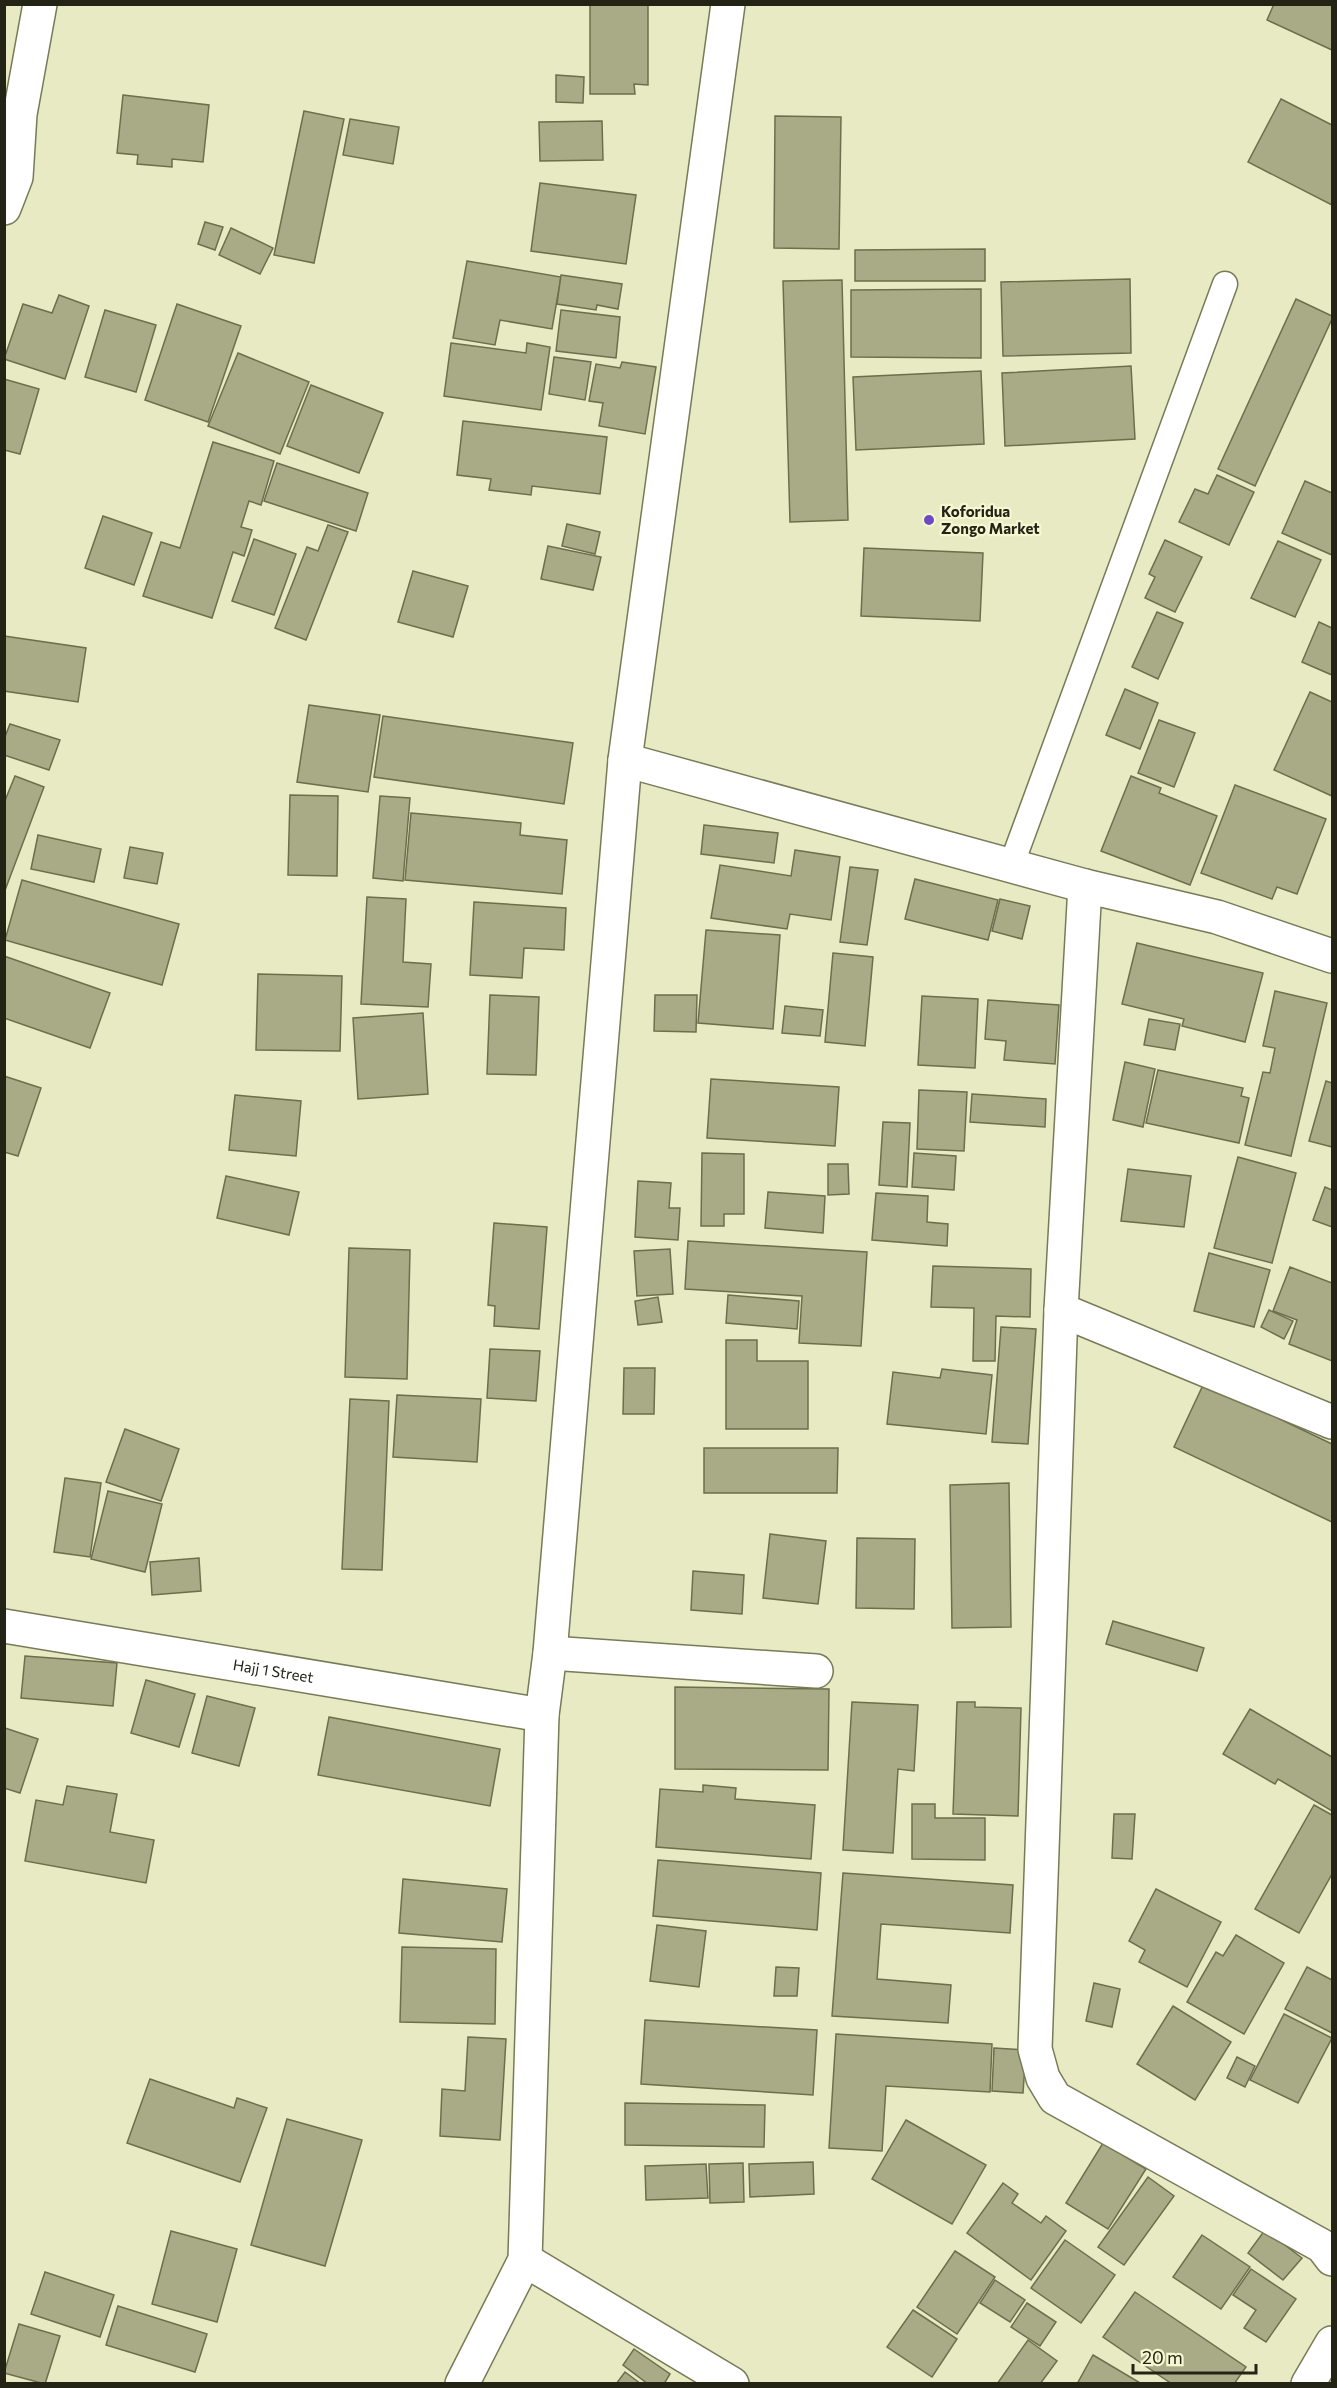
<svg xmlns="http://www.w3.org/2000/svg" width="1337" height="2388" font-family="Commissioner,sans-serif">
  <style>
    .building { fill: #a9ab87; stroke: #6d6e4d; stroke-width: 1.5 }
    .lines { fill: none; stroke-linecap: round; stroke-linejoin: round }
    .lane-casing { stroke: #787a58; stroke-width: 27 }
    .street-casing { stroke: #787a58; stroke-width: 36 }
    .lane { stroke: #fff; stroke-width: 24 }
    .street { stroke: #fff; stroke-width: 33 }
    .poi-dot { fill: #6d4ac3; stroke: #f5f7d1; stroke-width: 2 }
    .labels { text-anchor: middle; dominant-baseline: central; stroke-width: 4.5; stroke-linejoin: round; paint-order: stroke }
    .poi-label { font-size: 15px; font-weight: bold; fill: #232416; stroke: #f5f7d1; text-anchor: start }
    .street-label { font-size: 15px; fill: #232416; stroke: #f5f7d1 }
  </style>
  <rect width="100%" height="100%" fill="#e8eac4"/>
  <g class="building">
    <polygon points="590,4 648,4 648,85 634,84 635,94 590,94"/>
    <polygon points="1274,4 1332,4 1332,50 1267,20"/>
    <polygon points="556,75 584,77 583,103 556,102"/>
    <polygon points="123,95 209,105 203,162 172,159 172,167 137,164 138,155 117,153"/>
    <polygon points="1281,99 1332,125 1332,205 1248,162"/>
    <polygon points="304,111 344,119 314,263 274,255"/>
    <polygon points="775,116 841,117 839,249 774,248"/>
    <polygon points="350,119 399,127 393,164 343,155"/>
    <polygon points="602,121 603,160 540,161 539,122"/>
    <polygon points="540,183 636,195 626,264 531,251"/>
    <polygon points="205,222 223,227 215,250 198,244"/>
    <polygon points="231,228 273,248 260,274 219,255"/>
    <polygon points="985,249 985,281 855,281 855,250"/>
    <polygon points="467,261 561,277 552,329 500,320 495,345 453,338"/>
    <polygon points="561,275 622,284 618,309 597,305 596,310 557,304"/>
    <polygon points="1130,279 1131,353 1003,356 1001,282"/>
    <polygon points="842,280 848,520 790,522 783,281"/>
    <polygon points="981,289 981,358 851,357 851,290"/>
    <polygon points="59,295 89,306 65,379 4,359 23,304 52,313"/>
    <polygon points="1296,299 1332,316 1332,319 1255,486 1218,469"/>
    <polygon points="177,304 241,326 208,422 145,400"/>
    <polygon points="105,310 156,325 136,392 85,377"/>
    <polygon points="561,310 620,317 616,358 556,351"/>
    <polygon points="451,343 526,353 527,343 550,347 541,410 444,396"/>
    <polygon points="238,353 309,382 280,454 208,426"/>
    <polygon points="554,357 591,362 585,400 549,394"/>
    <polygon points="622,362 656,367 645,434 599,426 603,403 589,401 596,364 620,368"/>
    <polygon points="1131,366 1135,439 1005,446 1002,373"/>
    <polygon points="981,371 984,444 856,450 853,377"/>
    <polygon points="4,379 39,389 20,454 4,450"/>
    <polygon points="311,385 383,413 359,473 287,446"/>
    <polygon points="463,421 607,437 600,494 532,486 531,495 489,490 491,479 457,475"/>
    <polygon points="213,442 274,461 261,505 249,501 241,527 252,530 244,556 233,552 212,618 143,596 161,542 180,548"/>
    <polygon points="277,463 368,493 356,531 264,501"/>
    <polygon points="1217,475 1254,492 1229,545 1179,522 1195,489 1208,494"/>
    <polygon points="1305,481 1332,493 1332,555 1282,533"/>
    <polygon points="103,516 152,533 134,585 85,568"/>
    <polygon points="567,524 600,532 595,554 562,546"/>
    <polygon points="328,525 348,532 306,640 275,628 307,547 318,551"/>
    <polygon points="254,539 296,554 274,615 232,601"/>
    <polygon points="1165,540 1202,557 1175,612 1145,598 1155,577 1149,574"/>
    <polygon points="1278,541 1321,560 1295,617 1251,598"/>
    <polygon points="548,546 601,557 593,590 541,579"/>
    <polygon points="864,548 983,553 980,621 861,616"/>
    <polygon points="413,571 468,586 453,637 398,622"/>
    <polygon points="1157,612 1183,623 1158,679 1132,667"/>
    <polygon points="1319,622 1332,628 1332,675 1302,662"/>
    <polygon points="4,636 86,648 78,702 4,691"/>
    <polygon points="1125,689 1158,703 1140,749 1106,735"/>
    <polygon points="1310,692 1332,702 1332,796 1274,770"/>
    <polygon points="309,705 380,715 368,792 297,782"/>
    <polygon points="383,716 573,743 564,804 374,777"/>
    <polygon points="1159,720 1195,733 1174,787 1138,773"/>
    <polygon points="10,724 60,740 49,770 4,755 4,739"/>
    <polygon points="15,776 44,787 4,893 4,803"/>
    <polygon points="1131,776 1161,788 1159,793 1217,816 1190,885 1101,851"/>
    <polygon points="1235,785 1326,819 1297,894 1277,887 1272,899 1201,873"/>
    <polygon points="290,795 338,796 337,876 288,875"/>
    <polygon points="380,796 410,798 403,881 373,878"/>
    <polygon points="411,813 521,823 520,835 567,840 562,894 405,880"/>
    <polygon points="704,825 778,833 774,863 701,854"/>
    <polygon points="38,835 101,849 94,882 31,869"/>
    <polygon points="130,847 163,853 157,884 124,878"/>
    <polygon points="795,850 840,857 831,920 790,914 787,929 711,918 720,865 791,876"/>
    <polygon points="850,867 878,870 867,945 840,942"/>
    <polygon points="915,879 998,900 988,940 905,919"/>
    <polygon points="22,880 179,924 162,985 5,940"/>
    <polygon points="367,897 406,899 403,962 431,964 428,1007 361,1004"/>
    <polygon points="1000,899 1030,906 1022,939 992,931"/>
    <polygon points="474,902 566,908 564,950 524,948 522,978 470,975"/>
    <polygon points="706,930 780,935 773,1029 698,1023"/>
    <polygon points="1137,943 1263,973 1245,1042 1182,1026 1184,1019 1122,1004"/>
    <polygon points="833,953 873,957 865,1046 825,1042"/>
    <polygon points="4,956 110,993 90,1048 4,1018"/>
    <polygon points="258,974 342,976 340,1051 256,1050"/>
    <polygon points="1275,991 1327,1003 1291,1156 1245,1145 1263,1072 1270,1073 1275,1048 1263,1046"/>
    <polygon points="490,995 539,997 536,1075 487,1074"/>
    <polygon points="655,995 697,995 696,1032 654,1031"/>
    <polygon points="922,996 978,999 975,1068 918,1065"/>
    <polygon points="988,1000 1059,1005 1055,1064 1004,1060 1006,1041 985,1039"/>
    <polygon points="785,1006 823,1010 820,1036 782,1033"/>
    <polygon points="423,1013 428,1094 358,1099 353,1018"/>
    <polygon points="1149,1019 1180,1024 1175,1050 1144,1045"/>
    <polygon points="1125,1062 1155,1069 1143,1127 1113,1120"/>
    <polygon points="1158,1070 1243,1088 1241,1096 1249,1098 1239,1143 1146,1123"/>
    <polygon points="4,1076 41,1088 18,1156 4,1152"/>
    <polygon points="711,1079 839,1087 835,1146 707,1138"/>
    <polygon points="1326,1081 1332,1083 1332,1147 1309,1141"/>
    <polygon points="919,1090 967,1092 964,1151 917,1149"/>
    <polygon points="972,1094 1046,1099 1045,1127 970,1122"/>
    <polygon points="235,1095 301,1101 296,1156 229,1150"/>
    <polygon points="883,1122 910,1123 907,1187 879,1185"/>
    <polygon points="702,1153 744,1154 744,1214 724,1214 724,1226 701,1226"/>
    <polygon points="914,1153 956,1156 954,1190 912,1187"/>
    <polygon points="1238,1157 1296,1173 1272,1263 1214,1248"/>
    <polygon points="828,1164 848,1164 849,1194 828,1195"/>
    <polygon points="1128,1169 1191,1176 1184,1227 1121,1221"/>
    <polygon points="226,1176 299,1192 289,1235 217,1218"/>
    <polygon points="638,1181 671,1183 669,1208 680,1208 678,1240 635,1237"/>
    <polygon points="1325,1187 1332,1190 1332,1227 1313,1220"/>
    <polygon points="768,1192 825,1196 823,1233 765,1228"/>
    <polygon points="876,1193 928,1196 927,1222 948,1224 947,1246 872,1240"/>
    <polygon points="494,1223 547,1227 539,1329 494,1326 495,1306 488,1305"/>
    <polygon points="688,1241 867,1252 861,1346 799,1343 802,1296 685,1289"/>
    <polygon points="349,1248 410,1250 407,1379 345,1377"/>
    <polygon points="670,1249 673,1294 637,1296 634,1251"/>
    <polygon points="1209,1253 1270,1270 1254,1327 1194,1311"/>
    <polygon points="933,1266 1031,1269 1030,1317 996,1316 995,1361 973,1361 974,1308 931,1307"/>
    <polygon points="1290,1267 1332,1283 1332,1361 1289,1344 1297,1320 1273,1311"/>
    <polygon points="728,1295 799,1301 797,1329 726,1323"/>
    <polygon points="658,1297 662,1322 638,1325 635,1301"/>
    <polygon points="1269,1310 1293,1321 1284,1339 1261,1327"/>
    <polygon points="1001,1327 1036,1329 1028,1444 992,1442"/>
    <polygon points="726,1340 757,1340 757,1361 808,1361 808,1429 726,1429"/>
    <polygon points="490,1349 540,1351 536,1401 487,1398"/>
    <polygon points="624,1368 655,1368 654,1414 623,1414"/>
    <polygon points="942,1369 992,1375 986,1434 887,1424 893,1372 940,1378"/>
    <polygon points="1204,1383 1332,1444 1332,1522 1174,1447"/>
    <polygon points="397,1395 481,1399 477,1462 393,1457"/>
    <polygon points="350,1399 389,1401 382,1570 342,1569"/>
    <polygon points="125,1429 179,1449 161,1501 106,1482"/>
    <polygon points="704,1448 838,1448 837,1493 704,1493"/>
    <polygon points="65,1478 101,1483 90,1557 54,1552"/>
    <polygon points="1009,1483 1011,1627 952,1628 950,1485"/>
    <polygon points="108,1491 162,1504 145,1572 91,1559"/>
    <polygon points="770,1534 826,1541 818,1604 763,1598"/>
    <polygon points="857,1538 915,1539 914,1609 856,1608"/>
    <polygon points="199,1558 201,1591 152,1595 150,1562"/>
    <polygon points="693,1571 744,1575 742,1614 691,1610"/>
    <polygon points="1113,1621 1204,1648 1197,1671 1106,1644"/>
    <polygon points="25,1656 117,1663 113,1706 21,1698"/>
    <polygon points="146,1680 195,1694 179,1747 131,1733"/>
    <polygon points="675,1687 829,1689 828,1770 675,1769"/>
    <polygon points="207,1696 255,1708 239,1766 192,1753"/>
    <polygon points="852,1702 918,1705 914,1771 898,1769 893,1853 843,1850"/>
    <polygon points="957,1702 975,1702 975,1707 1021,1708 1018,1816 953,1814"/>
    <polygon points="1250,1709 1332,1757 1332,1811 1278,1779 1275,1784 1223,1754"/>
    <polygon points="329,1717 500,1749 490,1806 318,1775"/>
    <polygon points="5,1728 38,1739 20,1793 4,1788"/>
    <polygon points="703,1785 736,1788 735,1799 815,1805 811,1859 656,1847 660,1789 703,1792"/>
    <polygon points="67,1786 117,1794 110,1832 154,1840 146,1883 25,1861 36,1800 63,1805"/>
    <polygon points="912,1804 935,1804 935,1818 985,1818 985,1860 912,1859"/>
    <polygon points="1314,1805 1332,1815 1332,1874 1299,1933 1255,1909"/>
    <polygon points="1114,1814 1135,1814 1132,1859 1112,1858"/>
    <polygon points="658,1860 821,1873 817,1930 653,1916"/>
    <polygon points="843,1873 1013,1885 1010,1933 881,1924 877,1979 951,1985 948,2023 832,2016"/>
    <polygon points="403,1879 507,1889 502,1942 399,1933"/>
    <polygon points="1156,1889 1221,1922 1187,1987 1139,1962 1145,1950 1129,1941"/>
    <polygon points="657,1925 706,1931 699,1987 650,1981"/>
    <polygon points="1236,1935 1284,1963 1244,2034 1187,2002 1216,1952 1223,1956"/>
    <polygon points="402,1947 496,1949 495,2024 400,2022"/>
    <polygon points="776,1967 799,1968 797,1996 774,1996"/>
    <polygon points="1307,1967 1332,1980 1332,2033 1285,2009"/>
    <polygon points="1094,1983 1120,1989 1112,2027 1086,2021"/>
    <polygon points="1173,2006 1231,2042 1195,2100 1137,2064"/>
    <polygon points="1284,2014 1332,2038 1298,2103 1250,2080"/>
    <polygon points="645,2020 817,2030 813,2095 641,2084"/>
    <polygon points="836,2034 992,2044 990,2092 886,2086 882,2151 829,2148"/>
    <polygon points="468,2037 506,2039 500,2140 440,2136 442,2089 465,2091"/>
    <polygon points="994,2048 1026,2050 1023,2093 992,2091"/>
    <polygon points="1237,2057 1255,2066 1245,2087 1227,2078"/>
    <polygon points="150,2079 234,2108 237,2098 267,2108 240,2182 127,2143"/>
    <polygon points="625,2103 765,2105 764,2147 625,2145"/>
    <polygon points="287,2119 362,2140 325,2266 251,2245"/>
    <polygon points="906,2120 986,2165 952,2224 872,2179"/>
    <polygon points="1103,2143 1146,2169 1108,2229 1066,2203"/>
    <polygon points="813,2162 814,2194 750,2197 749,2164"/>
    <polygon points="743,2163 744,2202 710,2203 709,2164"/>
    <polygon points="706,2164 708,2198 646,2200 645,2166"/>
    <polygon points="1148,2177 1174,2196 1124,2265 1098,2247"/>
    <polygon points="1003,2183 1018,2194 1012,2203 1041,2223 1046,2216 1066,2231 1031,2280 967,2233"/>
    <polygon points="1265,2230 1302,2258 1283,2280 1248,2253"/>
    <polygon points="171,2231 237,2249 217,2322 152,2304"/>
    <polygon points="1202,2235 1250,2267 1221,2309 1173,2277"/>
    <polygon points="1065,2240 1115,2275 1081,2323 1031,2288"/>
    <polygon points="955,2251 995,2277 957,2334 917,2307"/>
    <polygon points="1251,2269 1296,2299 1266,2342 1244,2328 1256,2310 1233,2295"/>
    <polygon points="45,2272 114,2295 100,2337 31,2314"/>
    <polygon points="995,2280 1025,2300 1010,2322 980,2303"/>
    <polygon points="1135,2292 1246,2367 1234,2384 1172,2384 1103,2337"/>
    <polygon points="1027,2303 1056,2322 1040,2346 1011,2327"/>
    <polygon points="118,2306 207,2334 195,2372 106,2345"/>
    <polygon points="913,2310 957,2339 932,2377 887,2347"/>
    <polygon points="19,2324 60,2336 45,2384 4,2373"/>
    <polygon points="1028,2340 1057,2361 1040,2384 997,2384"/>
    <polygon points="634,2349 670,2374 664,2384 648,2384 623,2365"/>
    <polygon points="1093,2355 1142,2384 1077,2384"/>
    <polygon points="625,2372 641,2384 616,2384"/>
  </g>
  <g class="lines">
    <g class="lane-casing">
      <polyline id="lane" points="1011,866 1225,284"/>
    </g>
    <g class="street-casing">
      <g id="street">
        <polyline points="4,208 16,177 20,114 40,4"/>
        <polyline points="625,760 1085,886 1217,917 1332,956"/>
        <polyline points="1085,886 1061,1310 1035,2049 1043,2078 1055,2098 1322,2246 1332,2259"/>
        <polyline points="1061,1310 1332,1422"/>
        <path id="s1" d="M4 1626 542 1715"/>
        <polyline points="550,1653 816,1671"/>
        <polyline points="525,2260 732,2384"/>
        <polyline points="462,2384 525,2260 542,1715 550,1653 625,760 728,4"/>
        <polyline points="1308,2384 1332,2343"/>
      </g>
    </g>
    <use href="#lane" class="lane"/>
    <use href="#street" class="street"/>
  </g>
  <circle class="poi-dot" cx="929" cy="520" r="6"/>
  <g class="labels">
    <g class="poi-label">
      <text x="941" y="511">Koforidua<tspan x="941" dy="17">Zongo Market</tspan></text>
    </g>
    <g class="street-label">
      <text stroke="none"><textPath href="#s1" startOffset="273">Hajj 1 Street</textPath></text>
    </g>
  </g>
  <rect width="1337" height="2388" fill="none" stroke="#232416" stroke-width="12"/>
  <path d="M1133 2364v9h123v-9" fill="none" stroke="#232416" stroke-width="3"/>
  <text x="1142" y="2364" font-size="18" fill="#232416" stroke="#f5f7d1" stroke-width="4.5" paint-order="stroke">20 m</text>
</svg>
